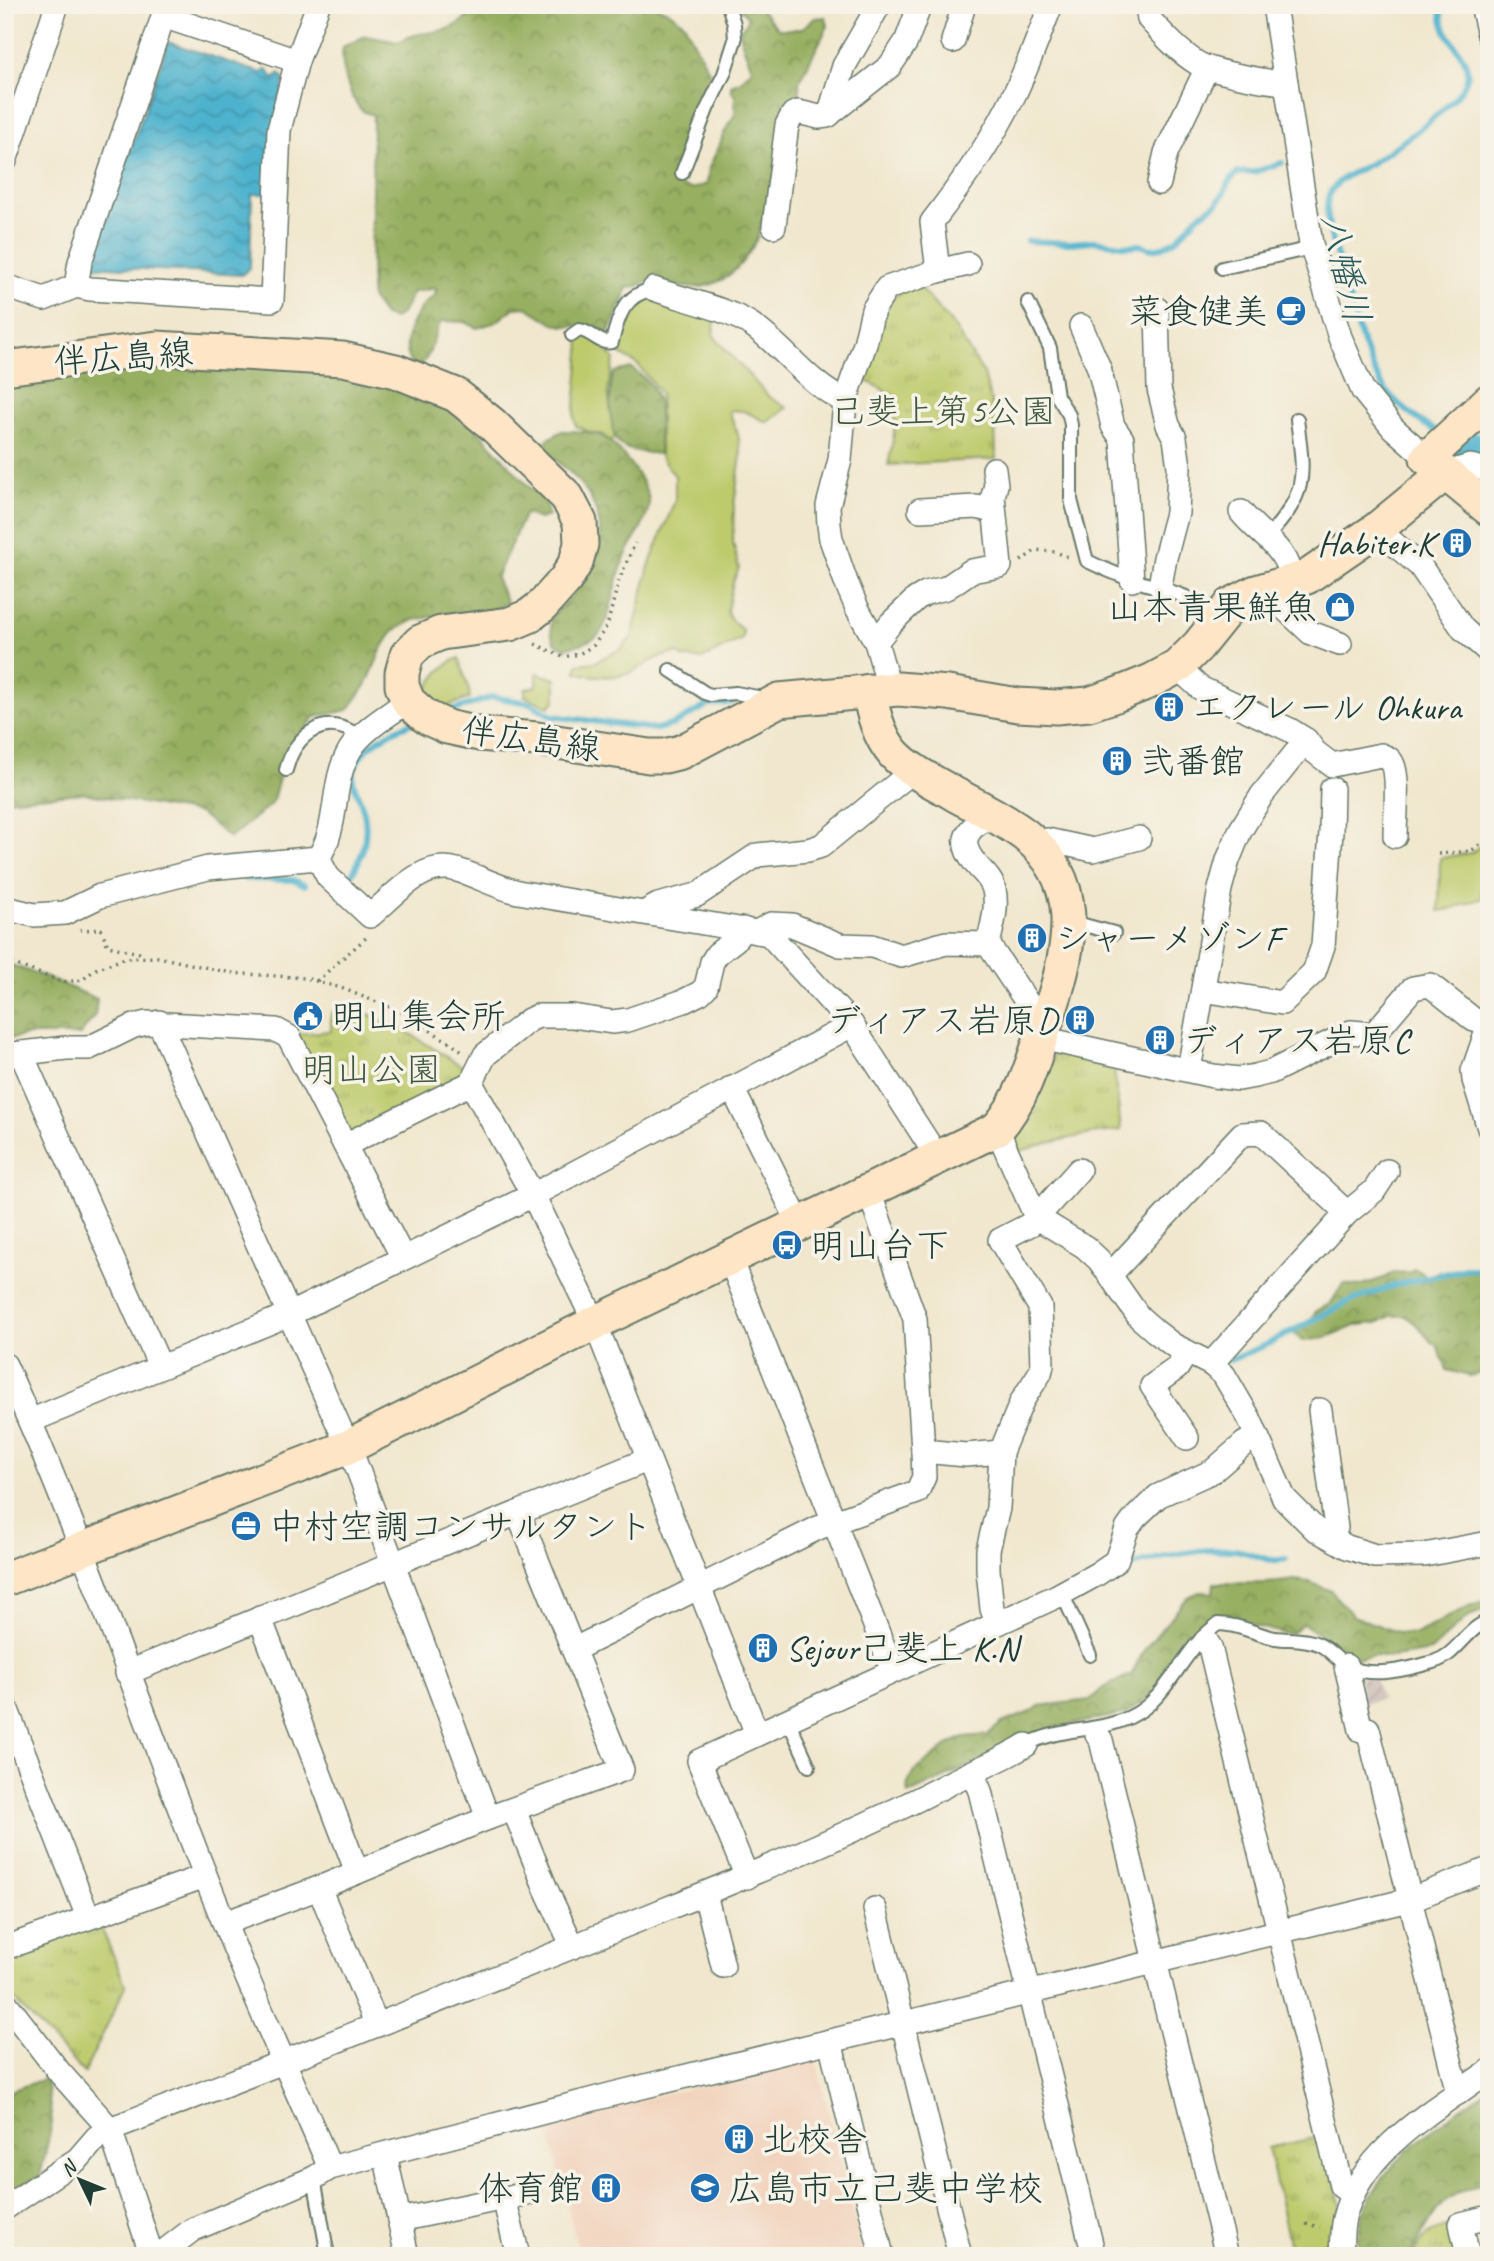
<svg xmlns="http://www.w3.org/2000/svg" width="1494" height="2261" font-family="Caveat,'Klee One',sans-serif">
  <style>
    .built { fill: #f2d4be }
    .industrial { fill: url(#industrial-furrows) }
    .grass { fill: #becb6d; stroke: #6e8450; stroke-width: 2 }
    .forest { fill: url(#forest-crowns); stroke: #5a764a; stroke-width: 2 }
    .park { fill: url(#park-tufts); stroke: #6e8450; stroke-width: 2 }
    .water { fill: url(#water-waves); stroke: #367880; stroke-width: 2 }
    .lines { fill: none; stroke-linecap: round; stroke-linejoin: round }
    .stream { stroke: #4eb2cd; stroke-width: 6 }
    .river { stroke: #4eb2cd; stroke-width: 38 }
    .lane-casing { stroke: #68786a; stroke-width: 16 }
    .street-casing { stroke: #68786a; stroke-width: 26 }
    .secondary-casing { stroke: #68786a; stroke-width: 37 }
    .path { stroke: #68786a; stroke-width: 3.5; stroke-dasharray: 2 5; stroke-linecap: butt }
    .lane { stroke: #fff; stroke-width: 12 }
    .street { stroke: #fff; stroke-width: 23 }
    .secondary { stroke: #fde5c5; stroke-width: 33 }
    .labels { text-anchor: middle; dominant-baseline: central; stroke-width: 7; stroke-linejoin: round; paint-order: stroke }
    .poi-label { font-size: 35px; fill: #1f3d34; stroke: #f7f3e8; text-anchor: start }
    .street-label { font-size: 35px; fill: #1f3d34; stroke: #f7f3e8 }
    .park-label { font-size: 35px; fill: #3f593f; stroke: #f7f3e8 }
    .water-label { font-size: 37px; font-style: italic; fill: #2b5a5a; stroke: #f7f3e8 }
  </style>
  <defs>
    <pattern id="industrial-furrows" width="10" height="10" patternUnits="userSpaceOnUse" patternTransform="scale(1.75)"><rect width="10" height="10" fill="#cfc0ba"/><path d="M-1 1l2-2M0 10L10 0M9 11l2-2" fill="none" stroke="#a79d98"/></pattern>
    <pattern id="forest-crowns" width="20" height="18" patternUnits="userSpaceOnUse" patternTransform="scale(1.75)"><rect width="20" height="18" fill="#96af60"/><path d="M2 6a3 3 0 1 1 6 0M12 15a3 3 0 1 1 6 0" fill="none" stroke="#7a9050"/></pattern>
    <pattern id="park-tufts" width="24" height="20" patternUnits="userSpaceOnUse" patternTransform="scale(1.75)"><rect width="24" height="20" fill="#becb6d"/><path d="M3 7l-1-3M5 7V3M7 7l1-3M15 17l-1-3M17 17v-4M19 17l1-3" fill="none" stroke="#9aa65a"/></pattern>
    <pattern id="water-waves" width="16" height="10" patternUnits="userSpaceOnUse" patternTransform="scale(1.75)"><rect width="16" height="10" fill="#4eb2cd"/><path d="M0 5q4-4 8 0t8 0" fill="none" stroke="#4092a7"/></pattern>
  </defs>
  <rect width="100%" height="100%" fill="#f7f3e8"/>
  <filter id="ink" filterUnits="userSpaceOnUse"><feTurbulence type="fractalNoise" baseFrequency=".0143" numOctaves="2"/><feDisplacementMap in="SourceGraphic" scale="14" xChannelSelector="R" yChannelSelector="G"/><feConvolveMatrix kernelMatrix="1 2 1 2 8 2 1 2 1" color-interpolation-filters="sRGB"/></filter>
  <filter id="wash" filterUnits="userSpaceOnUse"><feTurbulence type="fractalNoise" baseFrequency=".00686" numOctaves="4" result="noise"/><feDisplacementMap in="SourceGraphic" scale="28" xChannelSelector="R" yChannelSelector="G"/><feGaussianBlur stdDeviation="1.57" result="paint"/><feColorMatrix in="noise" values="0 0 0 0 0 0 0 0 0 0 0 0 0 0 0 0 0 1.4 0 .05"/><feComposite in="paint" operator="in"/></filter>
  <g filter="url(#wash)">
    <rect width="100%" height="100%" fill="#f1e7ce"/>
    <polygon class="built" points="816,2060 863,2256 580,2256 546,2121"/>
    <polygon class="industrial" points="1360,1677 1375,1678 1381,1699 1361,1704"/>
    <g class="grass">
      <path d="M641 295 716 316 713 334 717 340 769 397 787 408 767 422 744 411 731 410 729 412 738 434 741 455 734 505 733 542 739 568 733 582 727 611 730 619 743 631 742 639 702 659 684 658 678 653C656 655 651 663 632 672 616 679 592 677 576 672L578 664 595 662 621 649 632 637 649 566 675 500V476L660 456V393L638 365 621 354 616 345 617 325Z"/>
      <path d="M581 333 601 343 614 359 608 392 615 439C609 442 606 438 602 434H594L576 426 574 417 580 352 579 337Z"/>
      <path d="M459 658C462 672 469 683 470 698L437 710 425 694C432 679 443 664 459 658Z"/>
      <polygon points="537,673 556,679 556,700 549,707 525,696 525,689 537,686"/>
      <path d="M1485 842 1486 875 1483 876 1481 899C1468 902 1450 911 1439 911L1440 858 1471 853Z"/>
    </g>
    <g class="forest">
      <path d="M474 5H651L668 11 684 23 713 79 711 93 682 178V187L692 189 707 184 709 167 719 147 723 135 735 114V96L731 91V85L741 81 752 69C748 55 740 45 740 30L746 24 748 18 738 5H757L778 29H801L815 18 826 17 828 26 799 82 800 92 794 102 758 236C743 269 720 291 683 287 674 286 665 281 656 281 644 280 636 289 626 288L625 297 607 335 590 326H564L553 323 526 307 514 308 496 322 477 328 464 322 442 321C431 335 434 355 420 365L410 363C400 338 415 309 435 295L436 288 413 292 403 312 395 319 384 316 371 298 373 115C370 114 366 113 363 111 349 100 340 63 343 47L365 36 398 42C414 32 430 34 448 29 456 27 465 19 472 14Z"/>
      <polygon points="277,359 428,393 474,426 528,486 545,501 548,516 539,519 525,513 496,578 507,603 498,609 453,613 414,620 393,631 381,650 367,684 348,710 315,717 287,751 272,803 230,838 199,813 83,793 5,800 5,381 155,360"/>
      <path d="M631 368C656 385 660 396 659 425 658 435 660 444 659 454 645 452 628 453 618 442 609 432 608 383 615 372Z"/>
      <path d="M562 431C574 431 588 431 599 435 616 440 650 486 649 503 648 523 630 543 623 562 616 579 609 629 596 637 587 643 575 646 565 648 550 644 551 632 551 618 589 578 622 537 581 484 571 471 556 462 545 449L547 440Z"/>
      <polygon points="5,963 40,975 97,999 95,1015 80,1035 28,1035 5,1040"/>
      <polygon points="1413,1269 1416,1269 1427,1276 1439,1272 1443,1276 1469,1271 1489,1273 1489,1336 1486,1340 1489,1342 1489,1371 1469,1376 1447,1370 1437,1345 1432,1343 1419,1327 1406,1316 1391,1316 1377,1323 1358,1325 1324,1338 1302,1341 1291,1330 1311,1320 1316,1311 1330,1304 1343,1284 1359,1286 1387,1277 1392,1273 1411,1272"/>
      <path d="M1294 1580 1310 1582 1331 1591 1353 1616 1399 1633 1416 1634 1471 1605 1489 1600V1608L1467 1617 1431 1651 1393 1657 1376 1655 1352 1659 1303 1623 1292 1633 1286 1634 1217 1616 1200 1629 1154 1693 1127 1713 1049 1729 909 1794 907 1786 913 1773 949 1744 964 1737 987 1735 1002 1723 1033 1711 1039 1706 1090 1700 1103 1688 1132 1674 1144 1650 1188 1597 1199 1592 1213 1593 1214 1583C1242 1583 1265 1585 1294 1580Z"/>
      <polygon points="46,2078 52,2123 40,2176 5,2194 5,2093"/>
      <path d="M1489 2088V2180C1476 2188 1460 2190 1448 2199 1436 2207 1417 2242 1410 2256H1357C1358 2241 1358 2226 1363 2213 1386 2157 1443 2122 1489 2088Z"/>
    </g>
    <g class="park">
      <path d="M917 285 953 325 984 374 995 418 996 459 888 465C892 445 902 410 887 393 880 386 871 383 862 380L881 315 894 296Z"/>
      <polygon points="345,1004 402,1029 465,1068 454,1083 355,1134 344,1128 297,1034 331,1031 331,1014"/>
      <path d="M1061 1050 1113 1060 1121 1130C1085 1134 1051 1141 1016 1152L1015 1133 1045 1061Z"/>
      <polygon points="98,1920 126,1986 84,2073 5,1990 5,1955"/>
      <polygon points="1324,2136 1341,2208 1334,2256 1292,2256 1268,2148"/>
      <path d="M1454 2225 1461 2256H1413C1423 2233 1430 2231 1454 2225Z"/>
    </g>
    <polygon class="water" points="168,42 261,73 267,69 273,79 280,74 284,80 267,194 252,194 250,267 242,275 93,266 92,262"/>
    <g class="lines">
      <g class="stream">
        <polyline points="1027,241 1070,243 1094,241 1128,246 1140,245 1151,249 1163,247 1177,239 1197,217 1217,203 1224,193 1228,183 1237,173 1254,172 1282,163"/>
        <path d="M1438 432C1420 422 1402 409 1388 393 1364 363 1352 306 1341 269 1335 250 1327 228 1327 207 1327 201 1329 192 1333 188 1344 174 1359 171 1373 162 1394 148 1462 103 1467 78 1471 62 1453 45 1446 31 1442 23 1441 14 1441 5"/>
        <polyline points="446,713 492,697 530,703 552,716 656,729 674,724 708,705 733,702"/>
        <polyline points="246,879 293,880 305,885"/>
        <path d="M348 880C364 858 371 829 361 803 359 795 352 786 353 777 354 751 388 732 410 724"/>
        <polyline points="1230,1360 1266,1345 1348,1302 1399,1284 1466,1269 1489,1270"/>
        <path d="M1126 1567C1162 1557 1196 1548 1233 1550 1252 1551 1266 1564 1286 1559"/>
      </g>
      <polyline class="river" points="1464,449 1489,455"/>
    </g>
  </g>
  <g filter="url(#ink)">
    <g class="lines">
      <g class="lane-casing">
        <g id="lane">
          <polyline points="682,173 707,109 724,74 735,40 734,24 728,5"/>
          <polyline points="1222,268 1312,248"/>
          <path d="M1028 302 1050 348 1057 396 1069 415 1071 425V500L1087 561C1103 568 1117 575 1133 580 1166 590 1192 595 1219 617"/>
          <path d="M572 335 579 330C592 331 599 345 612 342 618 317 624 294 654 289"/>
          <path d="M1267 537C1309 492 1304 476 1297 419"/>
          <polyline points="670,670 705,693 711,695 736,693 768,699"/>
          <path d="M286 770C295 734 326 711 360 737"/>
          <polyline points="1069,921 1114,933"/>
          <polyline points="1062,1593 1090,1655"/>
          <polyline points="788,1720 809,1766"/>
          <path d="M1026 1745C1058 1727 1097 1733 1130 1717 1170 1698 1182 1649 1218 1624 1239 1624 1255 1634 1275 1638 1290 1640 1304 1638 1318 1644 1330 1649 1337 1661 1348 1666 1371 1679 1409 1669 1433 1662 1457 1656 1466 1628 1489 1621"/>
          <polyline points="314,2178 328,2256"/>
        </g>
      </g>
      <g class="street-casing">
        <g id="street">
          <path d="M1147 5 1149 19C1163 34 1179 52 1197 63 1212 72 1268 82 1286 83"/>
          <polyline points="1274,5 1311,244 1340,337 1363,391 1393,428 1427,458"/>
          <polyline points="1482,5 1489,35"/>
          <polyline points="163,16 297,61"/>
          <polyline points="953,41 964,5"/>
          <polyline points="829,115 844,66 879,5"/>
          <polyline points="5,161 57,5"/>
          <polyline points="1159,183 1166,153 1207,68"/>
          <polyline points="774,226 787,125 793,114 798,112 819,117 827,116 890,66 906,42 920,5"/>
          <path d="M938 271 932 222C963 182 992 141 1014 95 1028 66 1039 35 1051 5"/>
          <polyline points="5,286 44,299 76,286 90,289 272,300 279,130 297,61 318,5"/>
          <polyline points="76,286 80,262 167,5"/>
          <path d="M654 289C682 299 728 309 752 325 785 348 808 384 845 401"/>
          <polyline points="1157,309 1159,389 1168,425 1175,438 1179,467 1177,513 1165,558 1160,586"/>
          <polyline points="1081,326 1099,368 1113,426 1122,439 1132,580"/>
          <polyline points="1444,474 1470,466 1489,470"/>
          <polyline points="920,510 976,507 994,511"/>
          <path d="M1241 512C1262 538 1287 546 1292 583"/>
          <polyline points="1377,529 1420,566 1463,629 1489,652"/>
          <polyline points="1264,589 1311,633 1340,644"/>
          <polyline points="876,642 891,623 916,599 926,593 946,588 971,571 1000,566 993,496 996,485 994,469"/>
          <polyline points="1177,667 1200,688 1290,730 1306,740 1262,795 1240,831 1228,860 1220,889 1189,1070"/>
          <polyline points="886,689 885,673 876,642 857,608 846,582 831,539 829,525 828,506 840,460 845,401 865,344 873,310 887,288 938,271 968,264"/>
          <path d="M1306 740 1315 752 1332 765 1381 755C1385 757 1388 757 1391 761 1400 772 1395 820 1395 836"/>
          <path d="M995 816C970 824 955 839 975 863 981 871 992 879 994 890 998 907 992 927 988 944L1035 1014 1046 1020"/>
          <polyline points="1038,846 1047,840 1093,850 1139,838"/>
          <path d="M318 858 328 877 370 916C394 896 423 859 457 870 478 876 496 887 518 892L769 934 852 1025 938 1158"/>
          <path d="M5 908 34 915 65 913 100 896 208 868 318 858C340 826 330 783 350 750 363 729 389 715 408 701"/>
          <polyline points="647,911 658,905 697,895 757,855 808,850 821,846 914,770"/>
          <polyline points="757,932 771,924 792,925 840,945 872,946 901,956 946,943 988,944"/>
          <polyline points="1203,990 1282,1003 1314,972 1323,946 1331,832 1332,789"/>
          <polyline points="159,1022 355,1462 488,1818"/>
          <polyline points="1489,1025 1473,1071 1474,1080 1489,1128"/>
          <polyline points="1041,1038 1213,1076 1239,1079 1255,1076 1271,1072 1351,1032 1374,1034 1413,988 1430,985 1474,1020 1489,1024"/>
          <polyline points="21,1053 160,1366"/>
          <polyline points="5,1055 66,1048 89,1048 134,1026 147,1023 276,1030 289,1037 403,1258"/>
          <polyline points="471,1083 533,1195 595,1323 757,1734"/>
          <polyline points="732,1088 800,1225"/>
          <polyline points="997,1129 1036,1217 1085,1247 1099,1260 1139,1317 1155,1331 1173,1345 1211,1364 1224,1375 1249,1418 1284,1498 1315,1529 1347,1547 1375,1556 1424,1555 1489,1543"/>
          <polyline points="345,1145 471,1083 485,1055 529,1020 538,1016 572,1016 612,1022 628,1020 684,1001 700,993 706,987 712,962 717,954 735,940 743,929"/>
          <polyline points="1347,1213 1374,1191 1387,1171"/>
          <polyline points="730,1259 893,1671"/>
          <polyline points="1110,1275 1242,1134 1261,1133 1347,1213 1211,1364"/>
          <path d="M5 1365C80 1530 138 1703 204 1872 242 1972 288 2069 330 2168"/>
          <polyline points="1320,1410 1336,1528 1330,1537"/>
          <polyline points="30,1421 290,1314 533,1195 852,1025"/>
          <polyline points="1187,1438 1152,1386 1177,1368 1187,1352"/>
          <polyline points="923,1451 966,1455 1001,1452"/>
          <polyline points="260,1618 357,1872"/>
          <polyline points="997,1623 992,1609 988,1570 988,1550 998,1508 1001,1452 1022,1401 1040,1373 1042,1365 1040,1307 1000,1240 1031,1224 1079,1170"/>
          <polyline points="1206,1641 1210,1647 1341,2186 1353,2195"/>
          <polyline points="575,1649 818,1528 917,1492 924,1477 923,1451 915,1319 869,1192"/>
          <polyline points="1346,1666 1361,1730 1368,1729 1458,2093"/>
          <polyline points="127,1673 647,1460"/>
          <polyline points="5,1705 88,1917"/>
          <polyline points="1097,1735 1101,1740 1227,2256"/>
          <polyline points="972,1772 980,1791 1094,2256"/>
          <polyline points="514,1810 546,1889 573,1947"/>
          <polyline points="747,1877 699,1761 1057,1596 1097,1574 1116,1561 1127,1529 1135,1518 1158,1496 1213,1471 1245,1443 1256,1437"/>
          <polyline points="319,1888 377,2025"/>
          <polyline points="705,1894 723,1966"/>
          <polyline points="875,1909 960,2256"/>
          <polyline points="225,1923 319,1888 488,1818 622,1770 518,1513"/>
          <polyline points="5,1948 205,1876"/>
          <polyline points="5,2002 60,2073 110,2129 150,2250 162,2253 192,2230 314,2178 330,2168 613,2094 1409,1900 1489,1869"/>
          <polyline points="830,2041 882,2256"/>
          <polyline points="385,2154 407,2256"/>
          <polyline points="504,2198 518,2256"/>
          <path d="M5 2208 78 2159 97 2137 110 2129C296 2058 481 1984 666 1909 762 1870 858 1831 950 1783 975 1770 1002 1760 1026 1745"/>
          <polyline points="399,2220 529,2193"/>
          <path d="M1341 2256C1342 2244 1341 2230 1344 2218 1361 2150 1436 2109 1489 2071"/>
          <polyline points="1468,2256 1461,2224 1489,2217"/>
        </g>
      </g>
      <g class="secondary-casing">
        <g id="secondary">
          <polyline points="5,368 157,348 343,359 396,371 456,395 492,424 567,497 580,522 581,544 576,562 566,579 542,606 529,616 510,624 441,633 420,642 407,655 402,673 402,686 408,701 426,717 447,727 479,734 537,739 649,756 665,756 681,752 779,700 898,689 948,693 1018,705 1056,707 1089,704 1116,695 1151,681 1177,667 1198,646 1231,605 1256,592 1307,577 1377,529 1444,474"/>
          <polyline points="1489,401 1427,458 1489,509"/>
          <path d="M5 1579 348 1447 595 1323 997 1129C1027 1095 1037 1047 1052 1004 1072 943 1083 880 1025 835 1004 819 979 807 956 795 936 783 911 772 894 754 879 737 873 714 869 691"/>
        </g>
      </g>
      <g class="path">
        <polyline points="1021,561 1036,550 1056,552 1068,557"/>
        <polyline points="535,644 563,657 579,654 594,645 607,626 619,580 635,543"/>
        <polyline points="1438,854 1471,851 1489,838"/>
        <polyline points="80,930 101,929 108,946 139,953 143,958"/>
        <polyline points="5,961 63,982 82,980 96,969 125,958 158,957 231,973 305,978 341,988 402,1012 464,1052"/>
        <polyline points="317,981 368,936"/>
        <polyline points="1306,2224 1320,2227"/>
      </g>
      <use href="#lane" class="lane"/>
      <use href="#street" class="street"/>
      <use href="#secondary" class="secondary"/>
    </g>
  </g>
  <defs>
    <g id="cafe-disc" transform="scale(1.575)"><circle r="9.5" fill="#1f6fb2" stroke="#f7f3e8"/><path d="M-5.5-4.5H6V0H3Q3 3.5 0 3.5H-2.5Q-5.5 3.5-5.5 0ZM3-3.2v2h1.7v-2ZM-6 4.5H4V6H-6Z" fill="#fff"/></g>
    <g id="building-disc" transform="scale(1.575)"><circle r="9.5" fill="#1f6fb2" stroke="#f7f3e8"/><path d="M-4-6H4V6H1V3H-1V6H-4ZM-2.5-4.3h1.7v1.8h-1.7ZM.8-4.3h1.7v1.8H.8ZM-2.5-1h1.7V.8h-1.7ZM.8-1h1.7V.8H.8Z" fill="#fff"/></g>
    <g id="shop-disc" transform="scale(1.575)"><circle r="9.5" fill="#1f6fb2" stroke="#f7f3e8"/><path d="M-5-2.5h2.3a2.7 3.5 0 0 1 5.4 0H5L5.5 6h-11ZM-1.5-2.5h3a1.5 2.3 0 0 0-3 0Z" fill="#fff"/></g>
    <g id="civic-disc" transform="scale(1.575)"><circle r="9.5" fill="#1f6fb2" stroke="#f7f3e8"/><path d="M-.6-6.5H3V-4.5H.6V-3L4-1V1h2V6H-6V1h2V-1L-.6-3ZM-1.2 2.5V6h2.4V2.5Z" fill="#fff"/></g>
    <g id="bus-disc" transform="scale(1.575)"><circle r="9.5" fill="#1f6fb2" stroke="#f7f3e8"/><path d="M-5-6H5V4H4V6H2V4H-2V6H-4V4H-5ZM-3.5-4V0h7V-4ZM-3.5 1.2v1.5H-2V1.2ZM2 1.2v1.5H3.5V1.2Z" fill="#fff"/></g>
    <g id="office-disc" transform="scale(1.575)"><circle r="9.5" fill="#1f6fb2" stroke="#f7f3e8"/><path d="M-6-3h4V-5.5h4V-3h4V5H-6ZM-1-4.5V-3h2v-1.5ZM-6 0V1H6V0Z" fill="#fff"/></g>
    <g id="school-disc" transform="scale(1.575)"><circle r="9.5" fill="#1f6fb2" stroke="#f7f3e8"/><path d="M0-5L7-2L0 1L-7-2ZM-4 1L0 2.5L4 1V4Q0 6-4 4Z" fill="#fff"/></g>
  </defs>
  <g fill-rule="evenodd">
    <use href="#cafe-disc" x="1291" y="311"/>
    <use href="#building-disc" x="1457" y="543"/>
    <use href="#shop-disc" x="1340" y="607"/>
    <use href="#building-disc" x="1169" y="707"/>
    <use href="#building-disc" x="1117" y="761"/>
    <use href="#building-disc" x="1032" y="938"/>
    <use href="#civic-disc" x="308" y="1016"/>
    <use href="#building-disc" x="1080" y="1020"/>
    <use href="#building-disc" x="1160" y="1040"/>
    <use href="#bus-disc" x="787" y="1245"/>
    <use href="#office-disc" x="246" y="1526"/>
    <use href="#building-disc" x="763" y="1648"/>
    <use href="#building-disc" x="739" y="2139"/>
    <use href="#building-disc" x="606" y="2188"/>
    <use href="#school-disc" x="705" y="2188"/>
  </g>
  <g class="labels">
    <g class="poi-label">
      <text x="1268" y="311" text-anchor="end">菜食健美</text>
      <text x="1434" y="543" text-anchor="end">Habiter.K</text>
      <text x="1317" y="607" text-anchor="end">山本青果鮮魚</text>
      <text x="1192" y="707">エクレール Ohkura</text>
      <text x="1140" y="761">弐番館</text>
      <text x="1055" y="938">シャーメゾンF</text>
      <text x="331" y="1016">明山集会所</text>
      <text x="1057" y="1020" text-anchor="end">ディアス岩原D</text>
      <text x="1183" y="1040">ディアス岩原C</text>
      <text x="810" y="1245">明山台下</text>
      <text x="269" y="1526">中村空調コンサルタント</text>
      <text x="786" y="1648">Sejour己斐上 K.N</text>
      <text x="762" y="2139">北校舎</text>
      <text x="583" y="2188" text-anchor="end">体育館</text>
      <text x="728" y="2188">広島市立己斐中学校</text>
    </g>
    <g class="street-label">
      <text transform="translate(123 357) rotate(-4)">伴広島線</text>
      <text transform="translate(531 739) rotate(8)">伴広島線</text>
    </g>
    <g class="park-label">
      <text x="943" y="411">己斐上第5公園</text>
      <text x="371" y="1069">明山公園</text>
    </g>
    <g class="water-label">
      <text transform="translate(1346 268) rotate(77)">八幡川</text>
    </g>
  </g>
  <rect width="1494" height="2261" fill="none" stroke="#f7f3e8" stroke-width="28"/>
  <g transform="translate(80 2180) rotate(313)" stroke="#f7f3e8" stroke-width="5" paint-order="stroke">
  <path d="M0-5L12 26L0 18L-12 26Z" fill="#1f3d34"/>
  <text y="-10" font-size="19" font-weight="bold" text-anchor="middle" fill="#1f3d34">N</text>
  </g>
</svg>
